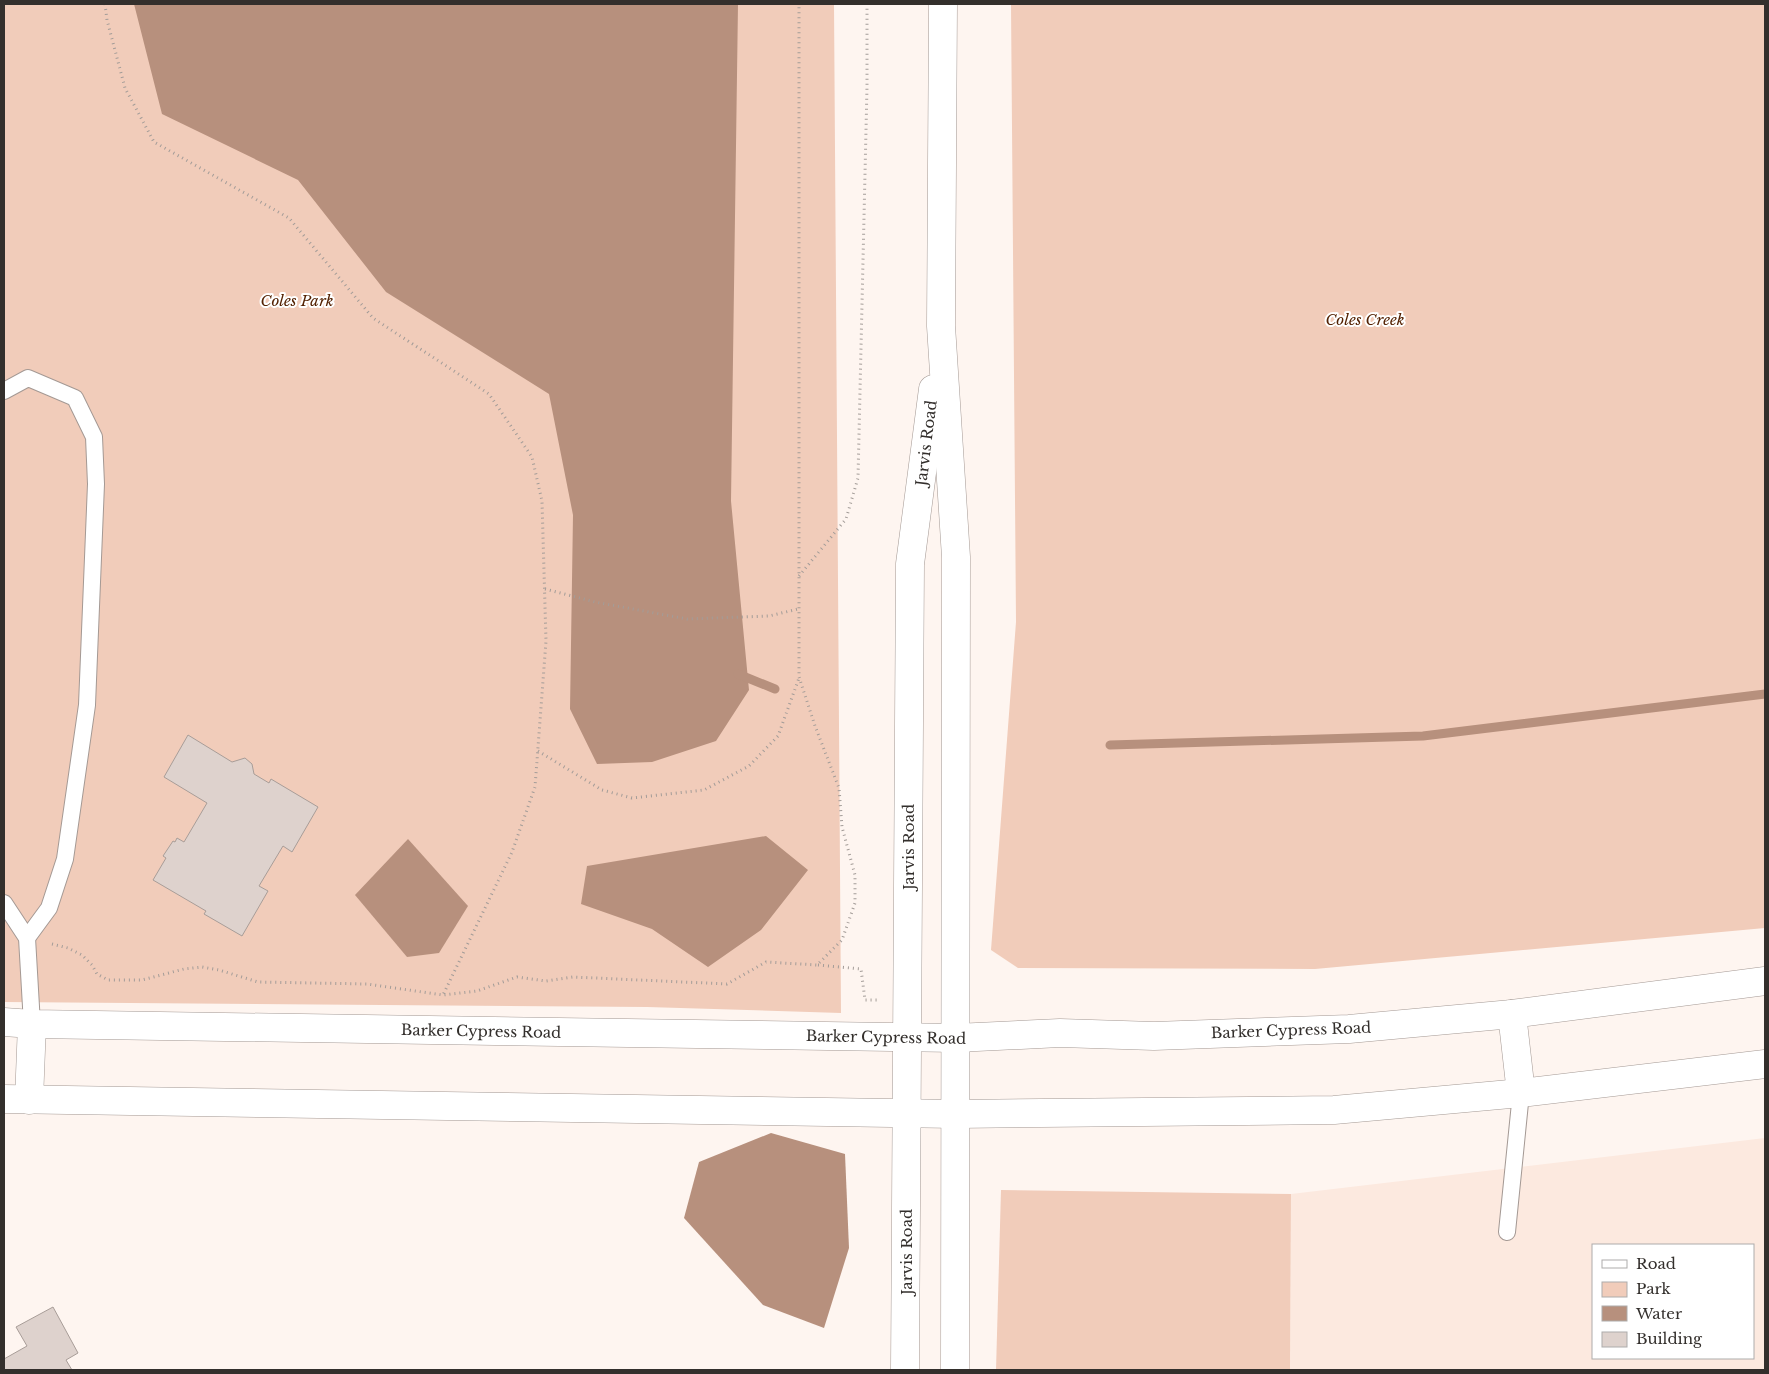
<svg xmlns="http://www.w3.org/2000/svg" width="1769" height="1374" font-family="'Libre Baskerville',serif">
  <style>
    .built { fill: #fce9df; fill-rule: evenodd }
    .green { fill: #f1ccba }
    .water { fill: #b7907d }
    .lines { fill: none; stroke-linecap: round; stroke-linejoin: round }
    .stream { stroke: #b7907d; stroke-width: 9 }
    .building { fill: #ded2cd; stroke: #a89d98 }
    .service-casing { stroke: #a49994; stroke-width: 18 }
    .tertiary-casing { stroke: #a49994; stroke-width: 29 }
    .primary-casing { stroke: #a49994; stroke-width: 29 }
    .path { stroke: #a39c98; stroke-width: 3; stroke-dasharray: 1 4; stroke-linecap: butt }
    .service { stroke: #fff; stroke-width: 16 }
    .tertiary { stroke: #fff; stroke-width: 28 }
    .primary { stroke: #fff; stroke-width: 28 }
    .labels { text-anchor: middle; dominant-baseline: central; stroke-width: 4; stroke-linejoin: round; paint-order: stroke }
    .park-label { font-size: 15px; font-style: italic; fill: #542203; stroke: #fff }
    .street-label { font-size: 15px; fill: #332f2c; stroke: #fff }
  </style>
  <rect width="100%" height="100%" fill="#fef5f0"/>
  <path class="built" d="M1765 1138V1370H1290L1291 1194ZM1593 1245H1753V1358H1593Z"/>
  <g class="green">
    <polygon points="4,4 834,4 841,1013 647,1007 4,1002"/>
    <polygon points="1011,4 1765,4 1765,928 1315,969 1018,968 991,950 1016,622"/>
    <polygon points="1001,1190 1291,1194 1290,1370 996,1370"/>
  </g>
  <g class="water">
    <polygon points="134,4 738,4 731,501 749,690 716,741 652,762 597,764 570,709 573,515 549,394 386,292 298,180 162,114"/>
    <polygon points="766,836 808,870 761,930 708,967 652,929 581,904 587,866"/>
    <polygon points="408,839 468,906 439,953 407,957 355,895"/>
    <polygon points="771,1133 845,1154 849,1248 824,1328 763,1305 684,1218 699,1162"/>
  </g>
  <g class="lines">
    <g class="stream">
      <polyline points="738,674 775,689"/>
      <polyline points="1110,745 1423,736 1765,694"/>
    </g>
  </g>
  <g class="building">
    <polygon points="188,735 232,762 245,758 252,764 254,774 269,783 271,779 318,807 292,852 283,846 259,886 268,891 242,936 204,914 206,911 153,880 166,858 163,856 173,841 175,842 177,838 184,842 207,803 164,777"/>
    <polygon points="53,1307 78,1353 66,1360 72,1370 4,1370 4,1359 27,1346 16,1327"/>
  </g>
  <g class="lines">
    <g class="service-casing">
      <g id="service">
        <polyline points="4,391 28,378 75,398 94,437 96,484 87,705 65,859 49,908 27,938"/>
        <polyline points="4,903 27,938 32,1024"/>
        <polyline points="1507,1232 1521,1093"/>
      </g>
    </g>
    <g class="tertiary-casing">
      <g id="tertiary">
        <polyline points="943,4 941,326 956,557 955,1370"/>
        <polyline points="905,1370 910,564 933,389"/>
      </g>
    </g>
    <g class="primary-casing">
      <g id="primary">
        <polyline points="1512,1014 1521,1093"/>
        <polyline points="4,1022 32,1024 956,1038 1060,1033 1154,1036 1349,1029 1512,1014 1765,981"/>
        <polyline points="4,1099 956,1114 1334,1110 1521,1093 1765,1064"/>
        <polyline points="29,1100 32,1024"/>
      </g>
    </g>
    <g class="path">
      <polyline points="105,4 107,20 125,88 154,142 289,218 373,318 489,394 532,457 542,501 546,641 535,787 512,852 443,995"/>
      <polyline points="799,576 846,519 858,478 867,87 867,4"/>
      <polyline points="545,589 595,602 687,619 769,616 798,609"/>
      <polyline points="538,751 602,790 632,798 704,790 749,766 778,736 799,678"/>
      <polyline points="52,944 68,948 82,955 92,965 97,974 108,980 142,980 184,969 202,967 219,970 258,982 367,984 443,995 477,991 517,977 546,981 573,977 727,984 766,962 817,965 842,940 855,903 855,875 842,827 839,788 815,726 799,677 799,4"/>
      <polyline points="818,965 861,969 865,1000 877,1000"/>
    </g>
    <use href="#service" class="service"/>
    <use href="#tertiary" class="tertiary"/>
    <use href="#primary" class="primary"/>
  </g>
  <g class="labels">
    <g class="park-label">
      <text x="297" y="300">Coles Park</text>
      <text x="1365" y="319">Coles Creek</text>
    </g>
    <g class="street-label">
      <text transform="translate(926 443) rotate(-83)">Jarvis Road</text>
      <text transform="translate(908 847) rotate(-90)">Jarvis Road</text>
      <text transform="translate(1291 1030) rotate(-2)">Barker Cypress Road</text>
      <text transform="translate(481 1031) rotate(1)">Barker Cypress Road</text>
      <text transform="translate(886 1037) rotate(1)">Barker Cypress Road</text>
      <text transform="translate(906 1252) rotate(-90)">Jarvis Road</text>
    </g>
  </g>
  <rect width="1769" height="1374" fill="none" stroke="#332f2c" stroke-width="10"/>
  <rect x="1592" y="1244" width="162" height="115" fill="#ffffff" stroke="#adacab"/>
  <rect x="1602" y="1260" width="25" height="8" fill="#ffffff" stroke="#adacab"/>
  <text x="1636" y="1269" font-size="15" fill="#332f2c">Road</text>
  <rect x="1602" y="1282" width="25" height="15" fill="#f1ccba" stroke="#adacab"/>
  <text x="1636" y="1294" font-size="15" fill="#332f2c">Park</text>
  <rect x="1602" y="1306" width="25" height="15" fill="#b7907d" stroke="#adacab"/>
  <text x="1636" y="1319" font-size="15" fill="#332f2c">Water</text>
  <rect x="1602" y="1332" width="25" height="15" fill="#ded2cd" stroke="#adacab"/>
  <text x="1636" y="1344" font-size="15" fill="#332f2c">Building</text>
</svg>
